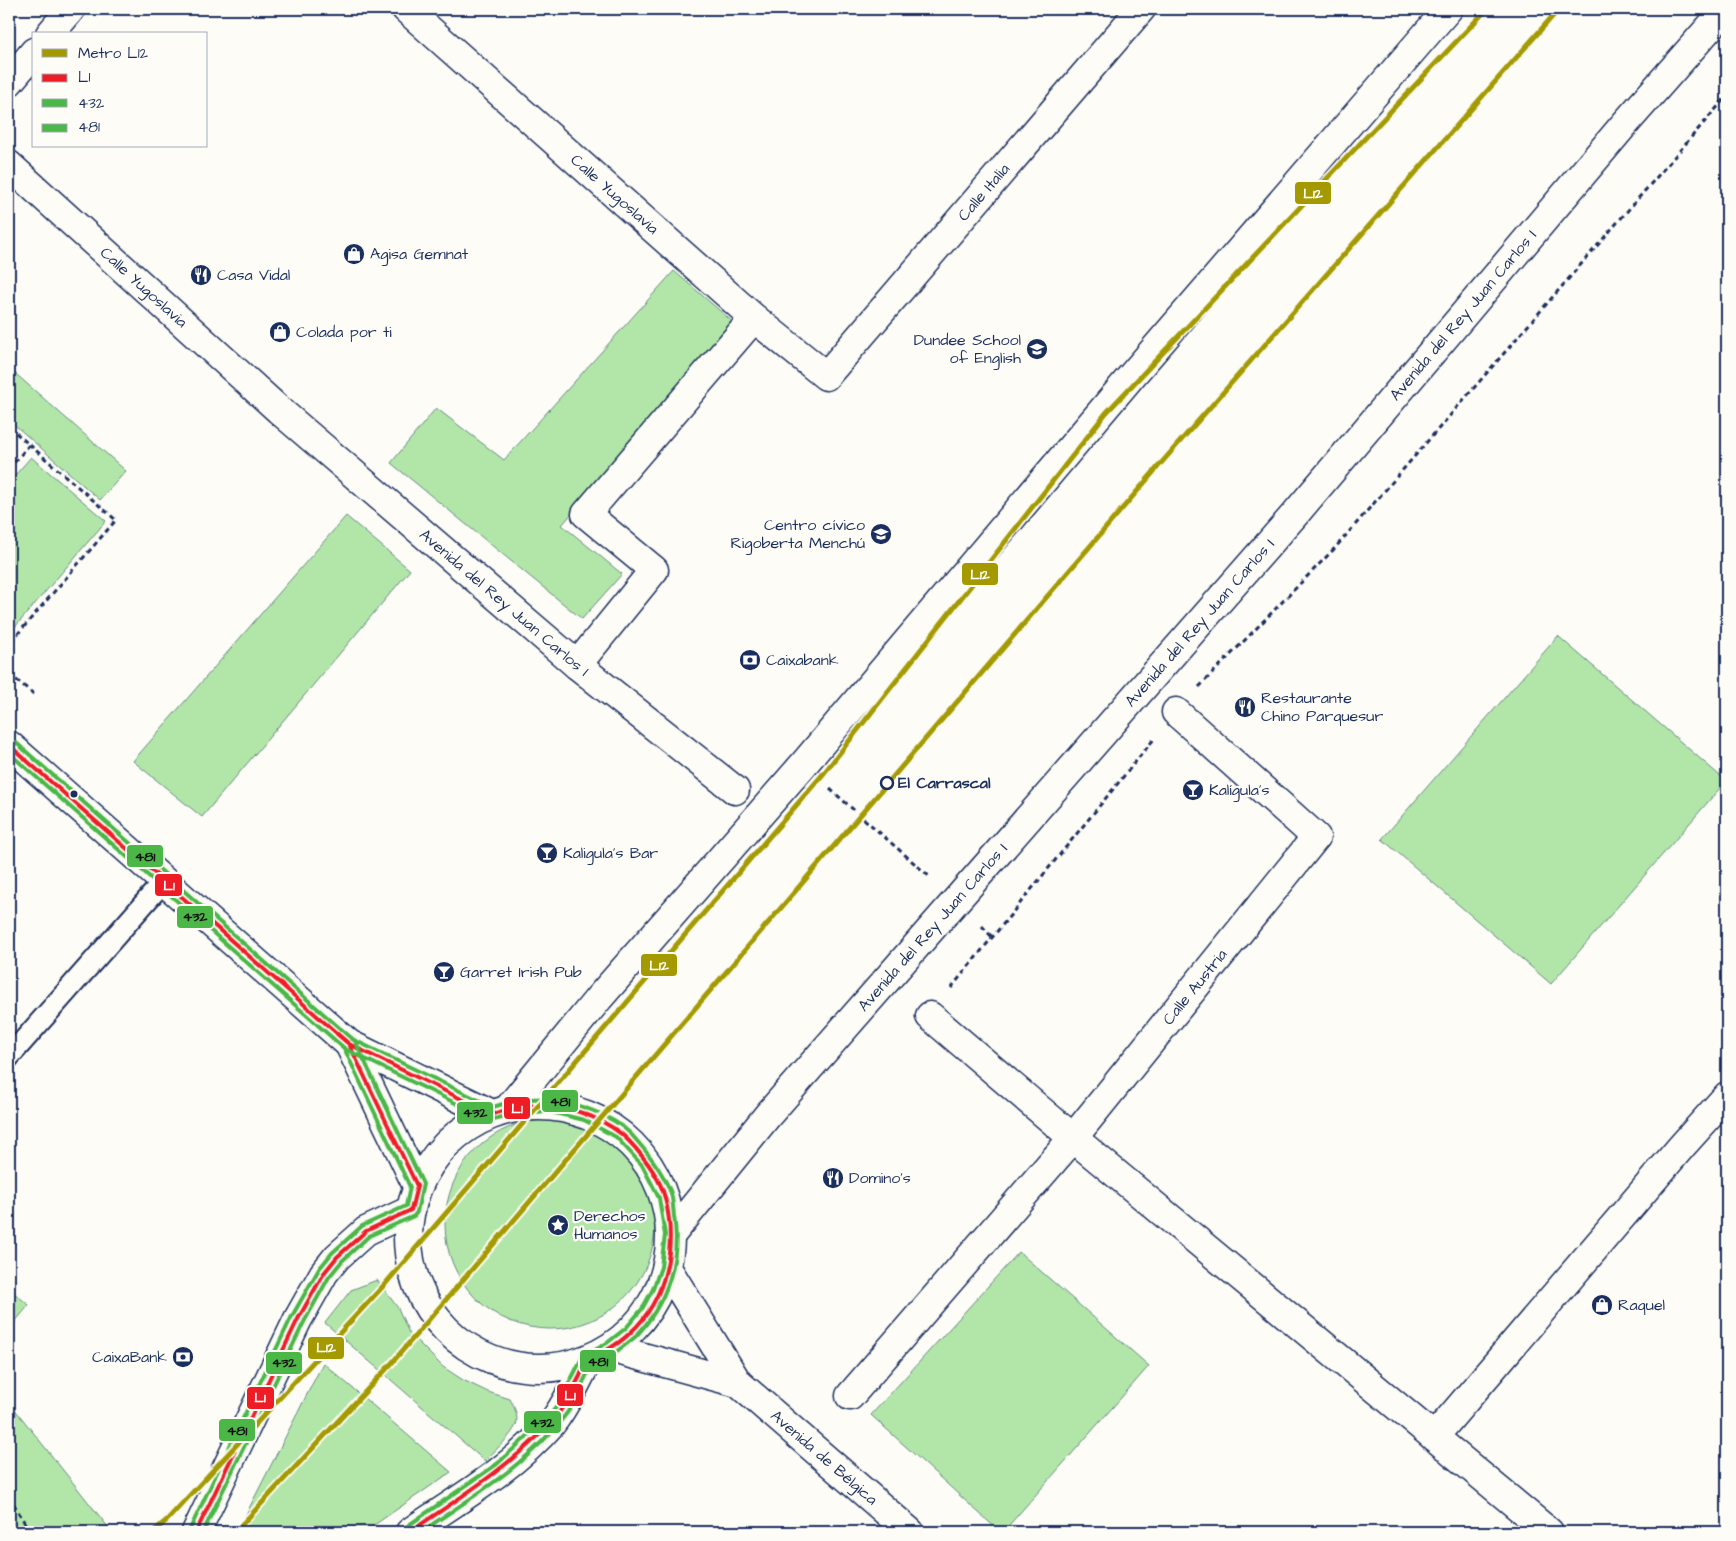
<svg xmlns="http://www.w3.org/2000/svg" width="1736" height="1541" font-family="'Architects Daughter',sans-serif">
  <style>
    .green { fill: #b2e6a8; stroke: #668a83 }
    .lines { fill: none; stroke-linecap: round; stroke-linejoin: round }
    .lane-casing { stroke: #1b2f5e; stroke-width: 24 }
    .street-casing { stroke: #1b2f5e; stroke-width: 31 }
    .secondary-casing { stroke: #1b2f5e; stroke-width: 31 }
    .path { stroke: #1b2f5e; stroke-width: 3; stroke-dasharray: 5 4; stroke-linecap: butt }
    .lane { stroke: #fdfcf7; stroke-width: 20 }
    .street { stroke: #fdfcf7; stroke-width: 28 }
    .secondary { stroke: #fdfcf7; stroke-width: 28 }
    .bus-1-casing { stroke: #fdfcf7; stroke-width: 8 }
    .bus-2-casing { stroke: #fdfcf7; stroke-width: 8 }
    .bus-3-casing { stroke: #fdfcf7; stroke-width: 8 }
    .bus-1 { stroke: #ee1c25; stroke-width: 4 }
    .bus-2 { stroke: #4ab747; stroke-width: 4 }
    .bus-3 { stroke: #4ab747; stroke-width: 4 }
    .metro-1-casing { stroke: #fdfcf7; stroke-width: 9 }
    .metro-1 { stroke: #a49a00; stroke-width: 5 }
    .stop-dot { fill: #fdfcf7; stroke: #1b2f5e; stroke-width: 2.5 }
    .bus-dot { fill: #1b2f5e; stroke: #fdfcf7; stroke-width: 2 }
    .labels { text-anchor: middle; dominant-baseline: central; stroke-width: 4.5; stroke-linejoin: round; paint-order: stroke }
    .street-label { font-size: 16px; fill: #1b2f5e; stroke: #fdfcf7 }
    .poi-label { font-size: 16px; fill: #1b2f5e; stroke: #fdfcf7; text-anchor: start }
    .stop-label { font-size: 16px; font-weight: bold; fill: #1b2f5e; stroke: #fdfcf7; text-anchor: start }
    .line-badge { stroke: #fdfcf7; stroke-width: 2 }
    .badge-label { font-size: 14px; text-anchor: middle; font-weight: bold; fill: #fff }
    .pale-badge-label { font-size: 14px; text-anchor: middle; font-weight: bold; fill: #111 }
  </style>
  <rect width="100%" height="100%" fill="#fdfcf7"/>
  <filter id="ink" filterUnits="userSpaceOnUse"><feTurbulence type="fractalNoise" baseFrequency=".02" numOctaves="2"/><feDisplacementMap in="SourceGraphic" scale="10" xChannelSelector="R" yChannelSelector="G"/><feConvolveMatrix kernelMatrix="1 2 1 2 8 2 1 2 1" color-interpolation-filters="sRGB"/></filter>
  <g filter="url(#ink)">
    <g class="green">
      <polygon points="674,271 734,323 562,525 622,574 582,619 391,463 436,408 504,460"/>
      <polygon points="9,368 126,471 100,500 9,420"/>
      <polygon points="31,457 106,521 9,634 9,482"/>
      <polygon points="346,516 410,570 202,817 133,761"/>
      <polygon points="1558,636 1726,781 1551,984 1382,839"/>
      <circle cx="550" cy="1224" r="105"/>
      <polygon points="1019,1252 1149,1366 1003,1532 1000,1532 871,1415"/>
      <path d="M377 1280 398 1308 409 1333 443 1367 463 1380 488 1392 510 1399C514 1406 519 1417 516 1425 511 1437 494 1451 485 1461L325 1323 351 1290Z"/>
      <polygon points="9,1289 29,1305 9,1329"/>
      <polygon points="323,1363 451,1472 364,1532 237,1532"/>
      <polygon points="9,1402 112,1532 9,1532"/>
    </g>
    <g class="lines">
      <g class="lane-casing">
        <polyline id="lane" points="9,1057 164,881"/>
      </g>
      <g class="street-casing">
        <g id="street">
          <path id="s1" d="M406 9 754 318 826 376 1141 9"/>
          <polyline points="50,34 71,9"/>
          <polyline points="9,82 34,52"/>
          <path id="s2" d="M9 165 279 410 577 665 735 790"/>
          <polyline points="577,665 654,570 586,514 754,318"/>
          <polyline points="9,745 349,1044 492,1114"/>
          <polyline points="930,1016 1073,1138 1549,1532"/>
          <polyline points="349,1044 417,1186"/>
          <path id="s3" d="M667 1268 738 1383 910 1532"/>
          <polyline points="610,1348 738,1383"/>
          <path id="s4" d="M850 1396 1073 1138 1316 837 1176 712"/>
          <polyline points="1434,1437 1682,1146 1727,1096"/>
        </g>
      </g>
      <g class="secondary-casing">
        <g id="secondary">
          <circle cx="539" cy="1237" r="131"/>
          <polyline points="508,1109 599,998 803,765 1134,373 1448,9"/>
          <path id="s5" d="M671 1235 768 1115 1296 513 1623 126 1726 9"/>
          <polyline points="196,1532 298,1319 324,1273 337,1257 366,1231 411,1210"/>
          <path d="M410 1532C459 1499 513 1468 552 1423 567 1404 577 1381 588 1360"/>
        </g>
      </g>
      <g class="path">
        <polyline points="9,427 116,520 9,644"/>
        <polyline points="9,469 29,445"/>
        <polyline points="9,674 35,695"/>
        <polyline points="1199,687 1335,548 1727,96"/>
        <polyline points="830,789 930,877"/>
        <polyline points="982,926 992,937"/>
        <polyline points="951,988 1154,739"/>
        <polyline points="9,1496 30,1532"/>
      </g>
      <use href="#lane" class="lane"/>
      <use href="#street" class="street"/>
      <use href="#secondary" class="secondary"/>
      <g class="bus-1-casing">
        <g id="bus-1">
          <path d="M9 745 349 1044 492 1114C508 1109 531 1104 548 1105 575 1108 610 1121 629 1141 643 1156 660 1177 665 1198 677 1245 667 1299 630 1333 623 1340 614 1346 605 1351 600 1353 593 1356 589 1360 585 1363 582 1371 580 1376 571 1393 563 1410 550 1424 509 1467 459 1498 410 1532"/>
          <polyline points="196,1532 298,1319 324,1273 337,1257 366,1231 411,1210 417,1186 349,1044 337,1034"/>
        </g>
      </g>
      <g class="bus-2-casing">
        <g id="bus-2">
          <polyline points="9,753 345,1049 490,1120 509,1115 547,1111 584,1120 616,1137 642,1165 659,1198 665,1235 661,1267 653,1289 642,1309 626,1328 607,1343 583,1356 558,1405 546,1419 497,1464 406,1527"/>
          <polyline points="203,1532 304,1322 329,1277 342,1261 369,1236 414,1216 417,1212 423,1184 355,1041 341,1029"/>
        </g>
      </g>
      <g class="bus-3-casing">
        <g id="bus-3">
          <path d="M13 740 352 1039 493 1107C508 1102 532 1097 548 1099 575 1102 612 1115 631 1134 647 1152 662 1170 671 1193 673 1200 673 1208 674 1216 681 1260 667 1304 635 1337 628 1343 619 1350 611 1355 605 1358 595 1361 592 1366 582 1381 577 1399 567 1413 529 1464 472 1497 421 1532"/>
          <polyline points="190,1529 292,1316 319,1269 332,1253 362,1226 406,1206 410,1187 344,1048 333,1039"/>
        </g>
      </g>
      <use href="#bus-1" class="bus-1"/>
      <use href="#bus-2" class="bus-2"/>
      <use href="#bus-3" class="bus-3"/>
      <g class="metro-1-casing">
        <g id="metro-1">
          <polyline points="153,1532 167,1520 386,1283 824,773 1106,413 1487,9"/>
          <polyline points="235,1532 391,1364 1163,461 1559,9"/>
        </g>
      </g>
      <use href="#metro-1" class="metro-1"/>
    </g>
  </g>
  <defs>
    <g id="shop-disc" transform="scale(1.125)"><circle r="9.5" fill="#1b2f5e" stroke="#fdfcf7"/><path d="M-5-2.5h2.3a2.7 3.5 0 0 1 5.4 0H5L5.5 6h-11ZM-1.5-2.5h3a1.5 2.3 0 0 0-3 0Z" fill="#fff"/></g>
    <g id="restaurant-disc" transform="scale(1.125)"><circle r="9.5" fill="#1b2f5e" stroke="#fdfcf7"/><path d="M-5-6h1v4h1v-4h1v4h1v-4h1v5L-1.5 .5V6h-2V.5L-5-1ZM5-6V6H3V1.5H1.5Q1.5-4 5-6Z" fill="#fff"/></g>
    <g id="school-disc" transform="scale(1.125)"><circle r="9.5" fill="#1b2f5e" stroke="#fdfcf7"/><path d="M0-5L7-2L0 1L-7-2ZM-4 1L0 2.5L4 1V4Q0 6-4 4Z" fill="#fff"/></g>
    <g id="bank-disc" transform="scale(1.125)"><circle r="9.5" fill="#1b2f5e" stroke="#fdfcf7"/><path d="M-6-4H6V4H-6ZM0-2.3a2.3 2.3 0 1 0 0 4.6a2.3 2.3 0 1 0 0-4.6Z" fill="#fff"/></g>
    <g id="bar-disc" transform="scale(1.125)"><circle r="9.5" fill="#1b2f5e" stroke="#fdfcf7"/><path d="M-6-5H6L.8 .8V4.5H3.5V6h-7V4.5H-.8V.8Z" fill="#fff"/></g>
    <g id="sight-disc" transform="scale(1.125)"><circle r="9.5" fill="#1b2f5e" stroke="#fdfcf7"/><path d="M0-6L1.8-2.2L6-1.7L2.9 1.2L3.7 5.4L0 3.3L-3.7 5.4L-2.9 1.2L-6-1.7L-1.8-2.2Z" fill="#fff"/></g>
  </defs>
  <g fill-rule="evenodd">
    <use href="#shop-disc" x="354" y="254"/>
    <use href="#restaurant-disc" x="201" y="275"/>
    <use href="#shop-disc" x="280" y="332"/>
    <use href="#school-disc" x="1037" y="349"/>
    <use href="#school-disc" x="881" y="534"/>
    <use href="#bank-disc" x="750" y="660"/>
    <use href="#restaurant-disc" x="1245" y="707"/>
    <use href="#bar-disc" x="1193" y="790"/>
    <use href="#bar-disc" x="547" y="853"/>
    <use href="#bar-disc" x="444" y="972"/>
    <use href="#restaurant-disc" x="833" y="1178"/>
    <use href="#sight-disc" x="558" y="1225"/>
    <use href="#shop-disc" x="1602" y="1305"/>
    <use href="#bank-disc" x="183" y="1357"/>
  </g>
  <circle class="stop-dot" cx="887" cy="783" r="6"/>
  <circle class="bus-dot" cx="74" cy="794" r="4.5"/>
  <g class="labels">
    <g class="street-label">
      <text stroke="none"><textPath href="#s1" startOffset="800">Calle Italia</textPath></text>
      <text stroke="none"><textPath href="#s1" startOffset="279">Calle Yugoslavia</textPath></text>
      <text stroke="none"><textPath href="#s2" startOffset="182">Calle Yugoslavia</textPath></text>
      <text stroke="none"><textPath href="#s5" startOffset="1214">Avenida del Rey Juan Carlos I</textPath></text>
      <text stroke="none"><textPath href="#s2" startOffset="661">Avenida del Rey Juan Carlos I</textPath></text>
      <text stroke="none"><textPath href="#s5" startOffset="809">Avenida del Rey Juan Carlos I</textPath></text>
      <text stroke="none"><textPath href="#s5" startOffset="404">Avenida del Rey Juan Carlos I</textPath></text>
      <text stroke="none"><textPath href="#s4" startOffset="535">Calle Austria</textPath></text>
      <text stroke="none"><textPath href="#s3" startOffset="249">Avenida de Bélgica</textPath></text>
    </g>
    <g class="poi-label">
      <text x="370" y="254">Agisa Gemnat</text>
      <text x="217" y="275">Casa Vidal</text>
      <text x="296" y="332">Colada por ti</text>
      <text x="1021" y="340" text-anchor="end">Dundee School<tspan x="1021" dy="18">of English</tspan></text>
      <text x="865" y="525" text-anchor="end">Centro cívico<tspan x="865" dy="18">Rigoberta Menchú</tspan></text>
      <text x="766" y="660">Caixabank</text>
      <text x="1261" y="698">Restaurante<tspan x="1261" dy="18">Chino Parquesur</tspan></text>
      <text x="1209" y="790">Kalígula's</text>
      <text x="563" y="853">Kaligula's Bar</text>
      <text x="460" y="972">Garret Irish Pub</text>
      <text x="849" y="1178">Domino's</text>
      <text x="574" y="1216">Derechos<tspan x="574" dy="18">Humanos</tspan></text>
      <text x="1618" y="1305">Raquel</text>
      <text x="167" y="1357" text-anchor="end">CaixaBank</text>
    </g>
    <g class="stop-label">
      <text x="898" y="783">El Carrascal</text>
    </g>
  </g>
  <g class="line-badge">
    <rect x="1294" y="181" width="38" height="24" rx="5" fill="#a49a00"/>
    <rect x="961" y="562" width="38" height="24" rx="5" fill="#a49a00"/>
    <rect x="126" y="844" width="38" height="24" rx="5" fill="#4ab747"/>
    <rect x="154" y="873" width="29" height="24" rx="5" fill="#ee1c25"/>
    <rect x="176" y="905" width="38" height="24" rx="5" fill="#4ab747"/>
    <rect x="640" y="953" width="38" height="24" rx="5" fill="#a49a00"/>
    <rect x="541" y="1089" width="38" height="24" rx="5" fill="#4ab747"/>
    <rect x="503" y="1096" width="28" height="24" rx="5" fill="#ee1c25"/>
    <rect x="456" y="1101" width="38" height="24" rx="5" fill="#4ab747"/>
    <rect x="307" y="1336" width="38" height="24" rx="5" fill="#a49a00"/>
    <rect x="579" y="1349" width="38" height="24" rx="5" fill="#4ab747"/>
    <rect x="265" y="1351" width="38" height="24" rx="5" fill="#4ab747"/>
    <rect x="556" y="1383" width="28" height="24" rx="5" fill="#ee1c25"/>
    <rect x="246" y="1386" width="29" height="24" rx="5" fill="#ee1c25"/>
    <rect x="523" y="1410" width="39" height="24" rx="5" fill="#4ab747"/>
    <rect x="218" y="1418" width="38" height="24" rx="5" fill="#4ab747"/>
  </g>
  <g class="badge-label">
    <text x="1313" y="198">L12</text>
    <text x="980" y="579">L12</text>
    <text x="169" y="890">L1</text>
    <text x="659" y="970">L12</text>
    <text x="517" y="1113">L1</text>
    <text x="326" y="1352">L12</text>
    <text x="570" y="1400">L1</text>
    <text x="260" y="1402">L1</text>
  </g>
  <g class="pale-badge-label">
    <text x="145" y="861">481</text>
    <text x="195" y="921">432</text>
    <text x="560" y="1106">481</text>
    <text x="475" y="1117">432</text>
    <text x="598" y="1366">481</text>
    <text x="284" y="1367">432</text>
    <text x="542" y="1427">432</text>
    <text x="237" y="1435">481</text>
  </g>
  <rect width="1736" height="1541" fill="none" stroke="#fdfcf7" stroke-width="30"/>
  <rect x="15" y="15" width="1706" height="1511" fill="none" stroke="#1b2f5e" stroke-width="2" filter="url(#ink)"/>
  <rect x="32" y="32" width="175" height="115" fill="#fdfcf7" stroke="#a3aaba"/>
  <rect x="42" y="49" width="25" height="8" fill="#a49a00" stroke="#a3aaba"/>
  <text x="78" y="58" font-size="15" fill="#1b2f5e">Metro L12</text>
  <rect x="42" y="74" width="25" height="8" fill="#ee1c25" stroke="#a3aaba"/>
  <text x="78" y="82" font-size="15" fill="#1b2f5e">L1</text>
  <rect x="42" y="99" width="25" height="8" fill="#4ab747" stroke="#a3aaba"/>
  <text x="78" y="108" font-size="15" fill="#1b2f5e">432</text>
  <rect x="42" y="124" width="25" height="8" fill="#4ab747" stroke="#a3aaba"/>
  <text x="78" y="132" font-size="15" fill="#1b2f5e">481</text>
</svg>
